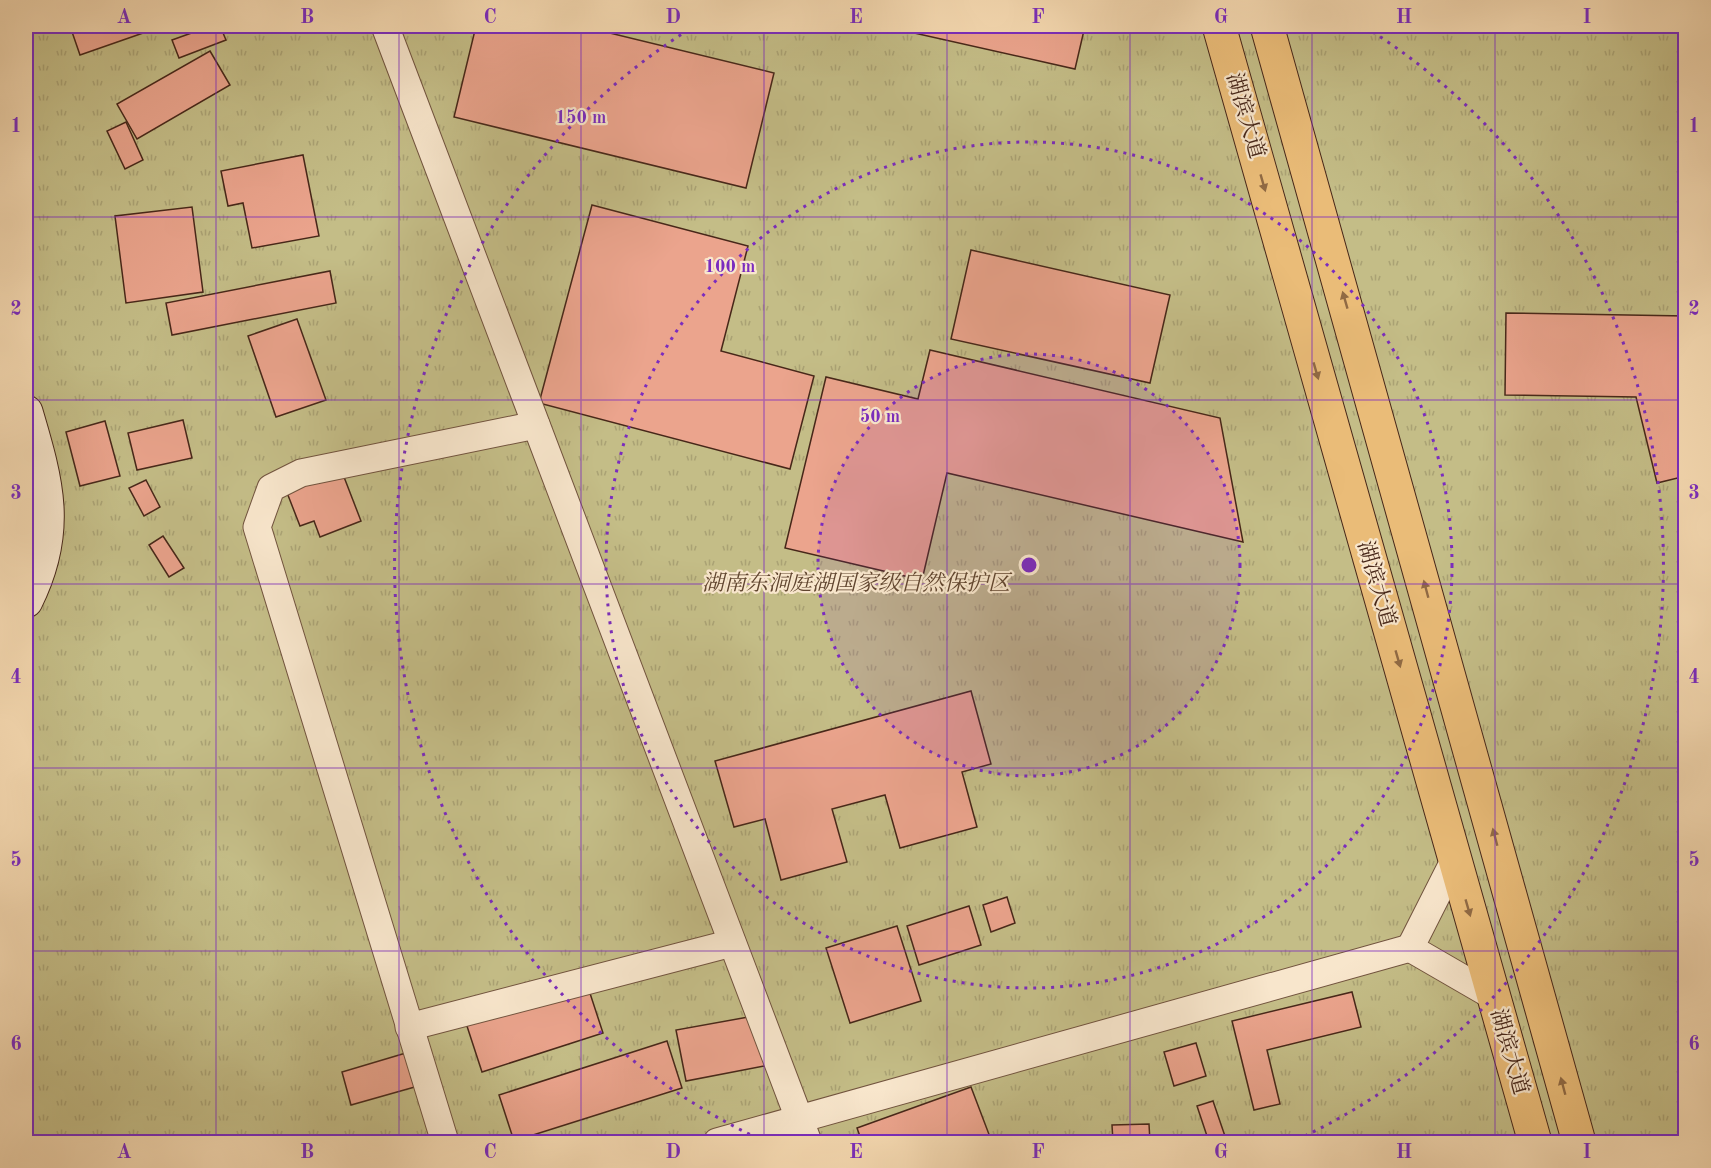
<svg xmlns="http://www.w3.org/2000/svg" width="1711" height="1168" font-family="'Old Standard TT','Noto Serif SC',serif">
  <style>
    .park { fill: url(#park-tufts); stroke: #867250; stroke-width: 1.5 }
    .building { fill: #eba48d; stroke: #472719; stroke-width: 1.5 }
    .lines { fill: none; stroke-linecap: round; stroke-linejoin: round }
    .street-casing { stroke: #72543f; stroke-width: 29 }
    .secondary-casing { stroke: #472719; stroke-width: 35 }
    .highway-casing { stroke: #472719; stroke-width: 35 }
    .street { stroke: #f8e6cc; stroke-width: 27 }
    .secondary { stroke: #f8e6cc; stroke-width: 33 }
    .highway { stroke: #eabc78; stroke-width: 33 }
    .oneway { fill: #906a44 }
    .grid { fill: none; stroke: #7b2cbf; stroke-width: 1.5; stroke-opacity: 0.55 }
    .ring { fill: none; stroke: #7b2cbf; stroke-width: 3; stroke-dasharray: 3 6 }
    .labels { text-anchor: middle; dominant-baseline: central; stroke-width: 4.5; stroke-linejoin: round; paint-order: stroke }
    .street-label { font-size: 22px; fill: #472719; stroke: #f8e6cc }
    .park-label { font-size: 22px; font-style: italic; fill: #60452f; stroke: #f8e6cc }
    .centre { fill: #7b2cbf; stroke: #f8e6cc; stroke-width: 3 }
    .ring-label { font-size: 18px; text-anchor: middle; font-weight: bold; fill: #7b2cbf; stroke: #f8e6cc; stroke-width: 4.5; stroke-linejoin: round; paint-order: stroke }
    .neatline { fill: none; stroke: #7b2cbf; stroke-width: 2 }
    .grid-label { font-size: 20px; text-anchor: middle; font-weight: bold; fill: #7b2cbf }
  </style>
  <defs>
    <pattern id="park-tufts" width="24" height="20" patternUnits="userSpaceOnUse" patternTransform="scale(1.5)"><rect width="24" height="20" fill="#c4bd87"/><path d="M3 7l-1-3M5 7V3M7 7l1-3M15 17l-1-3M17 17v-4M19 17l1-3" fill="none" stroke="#aaa274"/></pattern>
  </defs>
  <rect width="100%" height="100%" fill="#f5d9b1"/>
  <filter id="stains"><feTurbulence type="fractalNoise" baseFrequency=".00333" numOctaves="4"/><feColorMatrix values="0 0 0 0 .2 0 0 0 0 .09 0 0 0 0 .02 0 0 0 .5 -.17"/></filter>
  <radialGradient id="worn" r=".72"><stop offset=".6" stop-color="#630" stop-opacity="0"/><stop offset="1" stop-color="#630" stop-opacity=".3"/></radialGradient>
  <rect class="park" x="26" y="26" width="1659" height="1116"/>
  <g class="building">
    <polygon points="70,26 144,26 146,32 80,55"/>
    <polygon points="211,26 220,26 226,40 179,58 172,40"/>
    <polygon points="476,26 581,26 774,73 746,188 454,117"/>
    <polygon points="883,26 1085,26 1075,69"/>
    <polygon points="210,51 230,85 137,139 117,104"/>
    <polygon points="126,122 143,160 125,169 107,131"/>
    <polygon points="303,155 319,236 252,248 243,203 228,206 221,171"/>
    <polygon points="592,205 748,246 721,351 814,376 790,469 539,403"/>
    <polygon points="192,207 203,292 126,303 115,216"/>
    <polygon points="971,250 1170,295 1150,383 951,339"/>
    <polygon points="330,271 336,303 172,335 166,303"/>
    <polygon points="1506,313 1686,316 1686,476 1657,483 1636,397 1505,395"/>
    <polygon points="297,319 326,400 276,417 248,336"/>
    <polygon points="930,350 1220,418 1243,542 947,473 922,580 785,548 826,377 918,399"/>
    <polygon points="183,420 192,458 137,470 128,433"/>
    <polygon points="105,421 120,476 80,486 66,432"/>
    <polygon points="339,464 361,521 320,537 314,521 300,526 284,485"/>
    <polygon points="146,480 160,507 144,516 129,488"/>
    <polygon points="1686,534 1686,568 1678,536"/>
    <polygon points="163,536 184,568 169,577 149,545"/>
    <polygon points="971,691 991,764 962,772 977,827 900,848 885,795 832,809 847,862 781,880 765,819 734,827 715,761"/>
    <polygon points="1007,897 1015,923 991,932 983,905"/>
    <polygon points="969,906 981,945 919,965 907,926"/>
    <polygon points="897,926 921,1001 850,1023 826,948"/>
    <polygon points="585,978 603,1033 482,1072 464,1017"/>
    <polygon points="1352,992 1361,1027 1267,1050 1280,1104 1254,1110 1232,1021"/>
    <polygon points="765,1014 775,1064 686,1081 676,1030"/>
    <polygon points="667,1041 682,1088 514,1141 499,1095"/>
    <polygon points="1196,1043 1206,1076 1174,1086 1164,1052"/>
    <polygon points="426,1047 436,1081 351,1105 342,1072"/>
    <polygon points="971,1087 990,1137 976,1142 862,1142 857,1128"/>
    <polygon points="1213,1101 1227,1142 1209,1142 1197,1106"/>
    <polygon points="1149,1124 1150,1142 1113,1142 1112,1125"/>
  </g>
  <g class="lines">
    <g class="street-casing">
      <g id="street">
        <polyline points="385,26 808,1142"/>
        <polyline points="1454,861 1410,948 1493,996"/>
        <polyline points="409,1027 732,943"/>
        <polyline points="445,1142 257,527 271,488 301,473 536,425"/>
        <polyline points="717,1142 1410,948"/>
      </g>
    </g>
    <g class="secondary-casing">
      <path id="secondary" d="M26 412C47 483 61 531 26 601"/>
    </g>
    <g class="highway-casing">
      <g id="highway">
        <polyline points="1219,26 1535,1142"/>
        <polyline points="1267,26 1579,1142"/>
      </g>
    </g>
    <use href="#street" class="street"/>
    <use href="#secondary" class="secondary"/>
    <use href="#highway" class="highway"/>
  </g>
  <defs><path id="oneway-solid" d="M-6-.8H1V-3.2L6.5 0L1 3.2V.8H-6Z" transform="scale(1.5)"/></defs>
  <g class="oneway">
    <use href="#oneway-solid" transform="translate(1263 183) rotate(74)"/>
    <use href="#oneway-solid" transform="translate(1345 300) rotate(-106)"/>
    <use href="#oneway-solid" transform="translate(1316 371) rotate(74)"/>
    <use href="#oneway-solid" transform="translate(1426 589) rotate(-105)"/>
    <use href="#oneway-solid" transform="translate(1398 659) rotate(74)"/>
    <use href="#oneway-solid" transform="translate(1495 837) rotate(-105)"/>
    <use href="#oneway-solid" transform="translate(1468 908) rotate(74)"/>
    <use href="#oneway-solid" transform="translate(1563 1086) rotate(-105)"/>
  </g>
  <path class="grid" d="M216 26V1142M399 26V1142M581 26V1142M764 26V1142M947 26V1142M1130 26V1142M1312 26V1142M1495 26V1142M26 217H1686M26 400H1686M26 584H1686M26 768H1686M26 951H1686"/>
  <circle cx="1029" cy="565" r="211" fill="#7b2cbf" fill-opacity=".12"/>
  <g class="ring">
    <circle cx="1029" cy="565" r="211"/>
    <circle cx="1029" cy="565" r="423"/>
    <path d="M766 1142A634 634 0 0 1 693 27M1365 27A634 634 0 0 1 1292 1142"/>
  </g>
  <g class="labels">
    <g class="street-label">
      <text transform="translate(1245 116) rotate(74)">湖滨大道</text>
      <text transform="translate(1376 584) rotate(74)">湖滨大道</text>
      <text transform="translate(1509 1052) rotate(74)">湖滨大道</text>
    </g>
    <g class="park-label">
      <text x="856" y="584">湖南东洞庭湖国家级自然保护区</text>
    </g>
  </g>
  <circle cx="1029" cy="565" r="9" class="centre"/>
  <g class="ring-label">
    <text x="581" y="123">150 m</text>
    <text x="730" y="272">100 m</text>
    <text x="880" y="422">50 m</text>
  </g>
  <rect width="1711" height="1168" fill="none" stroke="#f5d9b1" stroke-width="66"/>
  <rect x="33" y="33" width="1645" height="1102" class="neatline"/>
  <g class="grid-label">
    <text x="124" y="23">A</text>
    <text x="307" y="23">B</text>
    <text x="490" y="23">C</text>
    <text x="673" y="23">D</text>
    <text x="856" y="23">E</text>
    <text x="1038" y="23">F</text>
    <text x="1221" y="23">G</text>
    <text x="1404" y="23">H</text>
    <text x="1587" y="23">I</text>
    <text x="16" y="132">1</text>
    <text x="1694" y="132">1</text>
    <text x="16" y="315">2</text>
    <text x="1694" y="315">2</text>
    <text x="16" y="499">3</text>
    <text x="1694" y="499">3</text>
    <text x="16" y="683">4</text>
    <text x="1694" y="683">4</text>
    <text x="16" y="866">5</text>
    <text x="1694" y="866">5</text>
    <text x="16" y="1050">6</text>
    <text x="1694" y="1050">6</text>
    <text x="124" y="1158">A</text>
    <text x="307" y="1158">B</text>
    <text x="490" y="1158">C</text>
    <text x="673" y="1158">D</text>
    <text x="856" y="1158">E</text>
    <text x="1038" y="1158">F</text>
    <text x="1221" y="1158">G</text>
    <text x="1404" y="1158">H</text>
    <text x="1587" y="1158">I</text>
  </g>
  <rect width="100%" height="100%" filter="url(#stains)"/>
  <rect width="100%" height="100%" fill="url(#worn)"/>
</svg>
